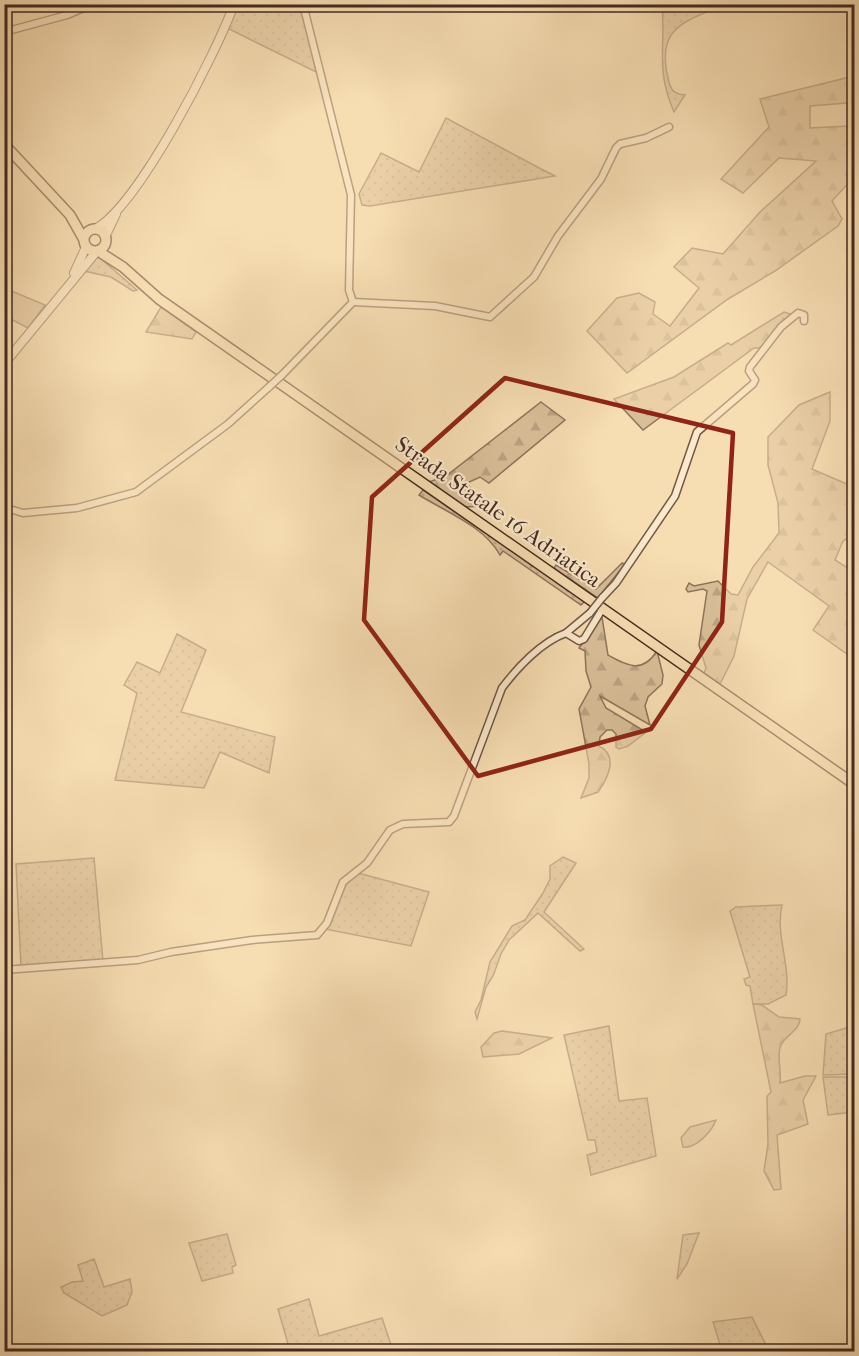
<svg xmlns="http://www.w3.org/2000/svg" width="859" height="1356" font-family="'IM FELL French Canon',serif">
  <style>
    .grass { fill: url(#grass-dots); stroke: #8e745c; stroke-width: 1.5 }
    .forest { fill: url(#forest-firs); stroke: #8e745c; stroke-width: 1.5; fill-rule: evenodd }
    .garden { fill: #d9bf99; stroke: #8e745c; stroke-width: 1.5 }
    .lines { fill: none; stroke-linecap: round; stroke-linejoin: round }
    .minor-casing { stroke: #715744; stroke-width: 9 }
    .tertiary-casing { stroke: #715744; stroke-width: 10 }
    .primary-casing { stroke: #442a20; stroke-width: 12 }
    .minor { stroke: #fae9cd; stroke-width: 6 }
    .tertiary { stroke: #fae9cd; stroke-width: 8 }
    .primary { stroke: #f7ddb2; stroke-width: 9 }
    .minor-bridge-casing { stroke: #715744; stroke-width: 9; stroke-linecap: butt }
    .minor-bridge { stroke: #fae9cd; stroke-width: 6 }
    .marked { fill: none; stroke: #8f2418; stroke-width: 4.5; stroke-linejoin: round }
    .labels { text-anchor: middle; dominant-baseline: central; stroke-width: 4.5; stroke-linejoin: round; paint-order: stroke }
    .street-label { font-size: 22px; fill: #442a20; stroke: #fae9cd }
  </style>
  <defs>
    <pattern id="grass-dots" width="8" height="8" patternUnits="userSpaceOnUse" patternTransform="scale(1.5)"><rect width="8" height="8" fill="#d9bf99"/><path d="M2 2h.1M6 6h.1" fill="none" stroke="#bba484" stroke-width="1.8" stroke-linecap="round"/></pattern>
    <pattern id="forest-firs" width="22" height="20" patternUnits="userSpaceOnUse" patternTransform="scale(1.5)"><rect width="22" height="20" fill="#d9bf99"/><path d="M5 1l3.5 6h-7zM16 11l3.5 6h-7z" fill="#bba484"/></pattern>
  </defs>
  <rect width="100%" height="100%" fill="#f7ddb2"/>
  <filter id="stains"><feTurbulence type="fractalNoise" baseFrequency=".00333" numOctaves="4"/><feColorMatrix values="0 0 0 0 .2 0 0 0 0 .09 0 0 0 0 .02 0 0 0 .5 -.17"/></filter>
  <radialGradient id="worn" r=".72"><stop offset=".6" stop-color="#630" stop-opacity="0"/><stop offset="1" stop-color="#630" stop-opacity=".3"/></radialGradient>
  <g class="grass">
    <polygon points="238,5 288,5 305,15 316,72 227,28"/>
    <path d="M662 5H724C684 22 656 27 668 78 670 89 673 94 685 95L674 112C655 68 666 48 662 5Z"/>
    <polygon points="446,118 543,170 555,176 370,206 362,205 359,194 381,153 419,172"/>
    <polygon points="96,257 100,258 137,290 133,291 111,277 84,271"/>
    <path d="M423 490 585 601 581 605 503 551 500 555C484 526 446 512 419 495Z"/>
    <polygon points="177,634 206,650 181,712 275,737 269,773 220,752 204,788 115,780 137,693 124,685 137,662 160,673"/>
    <polygon points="563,857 576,863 544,912 584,949 580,951 538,913 509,940 501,954 493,976 486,987 477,1019 475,1012 481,1000 490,962 512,926 525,920 543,893 550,879 550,866"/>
    <polygon points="94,858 103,961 21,967 16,864"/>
    <polygon points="358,873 429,892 411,946 325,929 343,885"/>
    <path d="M782 905C775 935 791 965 786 995L768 1004H753L750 986 746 985 744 979 750 977 730 911 736 907Z"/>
    <polygon points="854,996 854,1074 823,1075 826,1034 853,1026 854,1008 848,1006 849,997"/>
    <polygon points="609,1026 619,1101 647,1098 656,1156 591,1175 587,1155 597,1152 595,1140 588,1140 564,1035"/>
    <polygon points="823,1077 854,1077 854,1112 828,1115"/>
    <polygon points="699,1233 687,1264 677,1279 683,1235"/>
    <polygon points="227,1234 236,1265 232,1267 233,1273 202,1281 189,1243"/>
    <polygon points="94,1259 104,1287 130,1279 132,1292 127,1305 102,1316 64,1293 61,1287 72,1282 83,1281 78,1265"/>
    <polygon points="309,1299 319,1336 382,1318 393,1351 290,1351 278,1309"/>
    <polygon points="752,1317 769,1351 722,1351 713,1322"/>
  </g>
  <g class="forest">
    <path d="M854 76V177L832 201 842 219 838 226 775 271 728 299 627 373 587 331 617 298 639 293 655 302 653 314 670 326 699 288 674 267 692 248 723 254 760 212 816 161 779 158 743 193 721 179 769 127 760 99ZM847 103 849 126 810 128V106Z"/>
    <polygon points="161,307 196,332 192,339 146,332"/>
    <polygon points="784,312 790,314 790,317 762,348 754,348 643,430 614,399 674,377 728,343 731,345"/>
    <polygon points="830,392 830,421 812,469 849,485 854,484 854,534 843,541 835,560 854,572 854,659 813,630 829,606 768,562 747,599 734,656 720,684 704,673 706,668 699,645 707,591 703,589 688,592 686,589 689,583 694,586 718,581 731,594 738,595 753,567 779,533 778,503 768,465 768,437 799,405"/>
    <polygon points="541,402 565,420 489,483 480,477 467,483 483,506 464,507 429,482 446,476"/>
    <polygon points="622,563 625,564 598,598 554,568 556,565 596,589"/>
    <path d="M602 617 608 655C628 666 642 674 657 651L663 675 662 684 648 697 645 706 650 725 600 696 606 708 646 732 628 746 619 749 616 747V734L612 730H607L600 737 599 746C619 756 608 778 598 792L581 798 589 778V764L579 709 591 687 586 671 585 651 579 648Z"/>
    <path d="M753 1004 762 1005 779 1017 800 1019C800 1030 786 1035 781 1045 776 1056 782 1072 780 1083L805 1076H816L803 1100 808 1124 777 1135 781 1189 774 1190 764 1171 768 1144 767 1096 771 1092Z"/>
    <polygon points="502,1031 552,1038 519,1054 483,1057 481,1047 494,1033"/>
  </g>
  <g class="garden">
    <polygon points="9,290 45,305 28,328 5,316 5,298"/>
    <path d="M716 1120C712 1131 696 1149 683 1147L681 1138 690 1127Z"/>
  </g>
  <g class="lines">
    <g class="minor-casing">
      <g id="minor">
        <polyline points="4,32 67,15 93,4"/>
        <polyline points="353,302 435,306 490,317 534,277 558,236 601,179 616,148 620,144 646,138 669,127"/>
        <polyline points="282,375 353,302 349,290 351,195 304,8"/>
        <polyline points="13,510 23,513 77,508 136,492 228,424 269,387"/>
        <polyline points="602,598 616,583 675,496 697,432 753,384 755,380 749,371 750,367 781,327 798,313 804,315 804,321"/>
        <polyline points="566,633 590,613"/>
        <path d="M4 970 138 960 171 952 252 940 317 935 327 923 343 882 367 863 390 830 403 824 449 822 454 816 502 688C517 668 541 642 566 633L579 641 584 639 603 608"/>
      </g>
    </g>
    <g class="tertiary-casing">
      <g id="tertiary">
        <path d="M95 229C138 207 217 52 234 4"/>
        <polyline points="105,237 116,214"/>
        <polyline points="74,273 86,247"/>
        <polyline points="4,364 97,251"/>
      </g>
    </g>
    <g class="primary-casing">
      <g id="primary">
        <polyline points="4,144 70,215 83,238"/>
        <circle cx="95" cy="240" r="11"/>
        <polyline points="98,251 123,267 159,299 854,784"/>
      </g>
    </g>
    <use href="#minor" class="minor"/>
    <use href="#tertiary" class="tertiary"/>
    <use href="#primary" class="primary"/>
    <g class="minor-bridge-casing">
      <g id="minor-bridge">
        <polyline points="269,387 282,375"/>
        <polyline points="590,613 602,598"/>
      </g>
    </g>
    <use href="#minor-bridge" class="minor-bridge"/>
  </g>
  <path d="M0 0H859V1356H0ZM505 378 733 433 722 622 651 729 478 776 364 620 372 497Z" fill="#f7ddb2" fill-opacity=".55" fill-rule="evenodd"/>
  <path class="marked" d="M505 378 733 433 722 622 651 729 478 776 364 620 372 497Z"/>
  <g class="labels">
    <g class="street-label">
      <text transform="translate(498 512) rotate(35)">Strada Statale 16 Adriatica</text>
    </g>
  </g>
  <rect width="859" height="1356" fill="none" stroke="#f7ddb2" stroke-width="24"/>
  <rect x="6" y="6" width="847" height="1344" fill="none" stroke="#442a20" stroke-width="3"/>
  <rect x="12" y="12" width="835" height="1332" fill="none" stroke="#442a20" stroke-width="1.5"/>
  <rect width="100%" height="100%" filter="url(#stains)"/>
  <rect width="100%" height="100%" fill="url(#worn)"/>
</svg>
